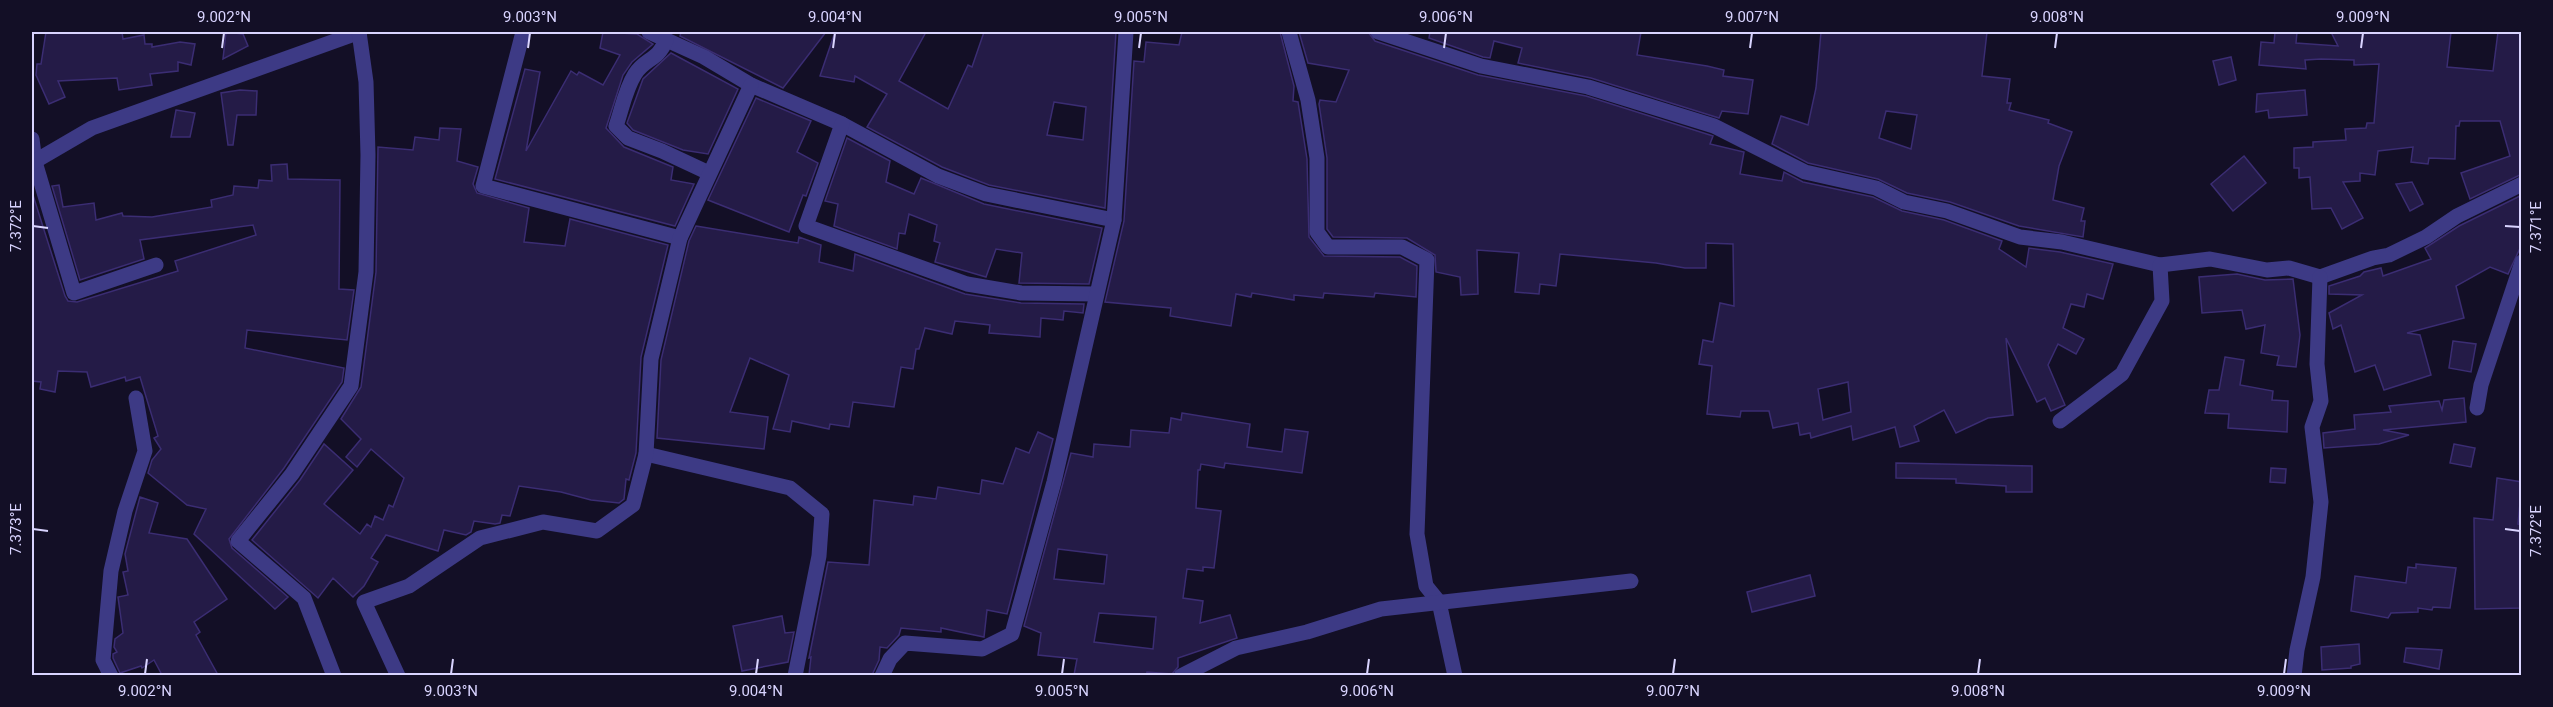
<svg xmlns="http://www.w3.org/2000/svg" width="2553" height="707" font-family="Roboto,sans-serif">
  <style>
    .building { fill: #241b47; stroke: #3b2d73; stroke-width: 1.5; fill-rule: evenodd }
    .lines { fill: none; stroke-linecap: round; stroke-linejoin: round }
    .minor { stroke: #3d3a85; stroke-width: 15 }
    .ticks { fill: none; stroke: #d9d4ff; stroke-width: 2 }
    .neatline { fill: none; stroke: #d9d4ff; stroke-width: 2 }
    .ticks-label { font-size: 15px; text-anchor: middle; fill: #d9d4ff }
  </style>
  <rect width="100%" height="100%" fill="#130f26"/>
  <g class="building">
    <polygon points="46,32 122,32 123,39 144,35 145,44 152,44 152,47 180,42 195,44 191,65 178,62 178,71 150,74 152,85 119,90 117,78 58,81 65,97 49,104 36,75 37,64 41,64"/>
    <polygon points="226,32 243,34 248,46 223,59"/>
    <polygon points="603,32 637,34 653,44 632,62 623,75 606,128 624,147 673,167 671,180 694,184 675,226 495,179 525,69 540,72 526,151 571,71 577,75 579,72 603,85 620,55 600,48"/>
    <polygon points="681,32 826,32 783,88 680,36"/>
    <path d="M835 32H926L899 81 948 109 968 65 972 67 984 32H1116L1105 208 989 185 942 167 867 127 887 94 855 76 854 82 820 76ZM1054 102 1086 107 1083 140 1047 135Z"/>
    <polygon points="1182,32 1280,32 1294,86 1293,101 1298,102 1307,159 1309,237 1324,256 1400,257 1417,266 1416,297 1375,293 1374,297 1324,293 1323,298 1294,295 1294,300 1252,293 1251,297 1236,294 1231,326 1170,316 1171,308 1105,302 1124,221 1134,61 1144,62 1146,42 1179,45"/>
    <path d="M1299 32H1368L1375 41 1478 75 1586 96 1710 135 1713 136 1710 144 1744 152 1740 174 1782 181 1784 172 1803 182 1873 197 1902 211 1944 220 2002 241 1999 249 2026 267 2029 248 2060 252 2113 264 2103 299 2087 294 2084 307 2071 304 2063 328 2084 339 2076 354 2058 344 2048 365 2065 405 2051 411 2045 398 2037 402 2006 338 2013 415 1988 418 1956 433 1944 410 1914 426 1919 441 1900 447 1895 427 1853 440 1851 426 1811 438 1810 433 1800 435 1798 423 1773 428 1769 411H1741L1740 417 1707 414 1712 366 1699 364 1703 340 1713 342 1720 303 1734 306 1733 244 1706 243V268H1685L1656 263 1560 254 1556 286 1540 284 1539 294 1515 292 1519 253 1477 250 1478 294 1461 295 1460 277 1436 272 1435 255 1407 238 1333 237 1327 229V158L1319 104 1320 100 1336 102 1349 70 1308 63ZM1848 382 1851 412 1823 420 1818 389Z"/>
    <polygon points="1430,32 1641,32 1637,55 1707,66 1724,70 1723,76 1753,80 1748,114 1722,111 1719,118 1591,78 1518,63 1522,48 1494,41 1490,58 1483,57 1429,38"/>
    <path d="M1821 32H1987L1982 76 2010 79 2007 103H2011L2009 110 2049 120 2048 123 2072 132 2059 166 2053 200 2084 208 2081 221H2085L2083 237 2019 226 1950 202 1907 193 1878 179 1808 163 1772 144 1781 116 1808 125 1816 88ZM1886 111 1917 115 1911 149 1879 138Z"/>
    <polygon points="2275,32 2297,32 2296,43 2338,46 2331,32 2451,32 2447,67 2493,71 2498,32 2522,32 2522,174 2470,199 2461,173 2510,156 2500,121 2460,121 2459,126 2456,126 2455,159 2429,158 2428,164 2411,162 2413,147 2378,151 2375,175 2360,173 2360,181 2343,182 2363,218 2342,229 2331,208 2312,209 2310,177 2299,178 2299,168 2294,168 2294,148 2313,147 2313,142 2346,140 2345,129 2366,128 2367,123 2374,123 2379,64 2354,65 2354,60 2321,59 2305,60 2306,69 2259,65 2261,42 2274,43"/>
    <polygon points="671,53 738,89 708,154 683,150 633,130 627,123 643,79"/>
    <polygon points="2231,57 2236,80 2219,85 2213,61"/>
    <polygon points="240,90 257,91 256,115 237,115 233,145 228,145 221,93"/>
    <polygon points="2305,90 2307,115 2269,118 2268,110 2256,112 2257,94"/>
    <polygon points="756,98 811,121 797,152 818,163 806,196 803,195 789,232 708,200"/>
    <polygon points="176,110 195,113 190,137 171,137"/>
    <polygon points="440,128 461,129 457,161 478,167 473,184 477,193 529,208 524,242 565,246 570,219 668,245 641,357 636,453 629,480 626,479 624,499 619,503 591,500 561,492 519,486 510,516 502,515 500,523 495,524 474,521 471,532 466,535 444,530 438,551 386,535 371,558 378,562 364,586 353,597 333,578 318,598 252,540 300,480 324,444 353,470 324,504 360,534 367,524 371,527 375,516 383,520 389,505 393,507 404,478 371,449 357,467 346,457 361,439 341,419 361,387 376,272 378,147 413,150 415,137 439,140"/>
    <polygon points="847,138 890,161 886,182 914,194 921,178 984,204 1102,228 1089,284 1019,283 1022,253 996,249 986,277 935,262 940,243 934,241 937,225 909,214 905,234 899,233 897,249 834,226 838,204 825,201"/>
    <polygon points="2244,156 2266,183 2233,211 2211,184"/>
    <polygon points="287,164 288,179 340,180 339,289 354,290 347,340 247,330 245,348 344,368 342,382 284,468 229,539 232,548 288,597 275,609 194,534 206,509 187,505 148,473 152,460 161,449 154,438 158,436 140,377 126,381 125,377 91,387 87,372 58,371 55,392 40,389 41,382 32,381 32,192 65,296 68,301 77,302 178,271 175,261 256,235 253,225 140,240 144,259 80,280 52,186 59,185 63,207 94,203 96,220 122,213 123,216 152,217 212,207 211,200 233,195 234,186 258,188 259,180 272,181 271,165"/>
    <polygon points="2412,182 2423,204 2410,211 2396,184"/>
    <polygon points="2522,195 2522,244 2508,274 2490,267 2456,286 2464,318 2407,333 2420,335 2431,375 2384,390 2375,365 2355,372 2341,325 2333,329 2329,313 2362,295 2329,294 2329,286 2360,276 2364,272 2381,268 2383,276 2431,259 2425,248 2459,226"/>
    <polygon points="696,226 798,243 799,237 821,245 819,262 853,271 855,254 965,294 1021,303 1084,304 1083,313 1064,311 1063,320 1041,318 1040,337 989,333 990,325 955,321 952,334 925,328 919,349 916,349 913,369 901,367 894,407 853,402 849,427 830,424 829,429 792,421 790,432 773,429 789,375 750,358 730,412 768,417 764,449 657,438 661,360 689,241"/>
    <polygon points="2237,274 2265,280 2293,279 2300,335 2296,367 2277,365 2279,356 2261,353 2265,325 2246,329 2242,310 2202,313 2199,277"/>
    <polygon points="2453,341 2476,344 2471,372 2449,368"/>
    <polygon points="2225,357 2244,360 2240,385 2273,391 2272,400 2288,401 2287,432 2228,428 2229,414 2205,413 2209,390 2219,390"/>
    <polygon points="2464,398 2466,422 2383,430 2409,435 2379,444 2324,448 2323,433 2355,429 2354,415 2391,412 2389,406 2439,401 2442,410 2444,400"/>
    <path d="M1182 413 1250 424 1247 447 1282 452 1285 429 1308 432 1302 473 1225 463 1224 468 1201 464 1200 470H1198L1196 508 1221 511 1214 568 1203 567V571L1187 569 1183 598 1203 601 1200 623 1230 615 1237 638 1178 658V667L1172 674 1147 672 1146 675H1074L1077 659 1038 655 1041 633 1024 626 1071 453 1093 457 1094 444 1130 447 1131 430 1169 433 1171 418 1181 420ZM1058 549 1107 555 1104 584 1054 579ZM1099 613 1156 617 1153 649 1094 642Z"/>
    <polygon points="1038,432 1053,439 1007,614 987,610 984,637 941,628 941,632 901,628 899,635 887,648 880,647 879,660 872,675 809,675 811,657 809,658 828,562 869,565 874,500 913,505 914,496 936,499 938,487 980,494 982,480 1003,484 1016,448 1029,453"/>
    <polygon points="2454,444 2475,448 2471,467 2450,463"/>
    <polygon points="1896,463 2032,466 2032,492 2006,492 2006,486 1956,483 1956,479 1896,478"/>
    <polygon points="2271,468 2286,469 2285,483 2270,482"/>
    <polygon points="2497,478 2522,482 2518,524 2521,525 2522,608 2475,609 2474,518 2493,520"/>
    <polygon points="140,497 158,503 149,533 187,539 227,599 194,622 200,632 196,635 218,675 162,675 154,660 142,668 141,666 120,673 113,658 113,654 117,652 114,647 115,639 123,633 118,597 128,595 123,572 128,571 125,554"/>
    <polygon points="2416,564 2456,568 2450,608 2433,607 2432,610 2418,608 2418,612 2391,613 2388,618 2351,611 2355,576 2406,583 2408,567 2416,568"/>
    <polygon points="1810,575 1815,596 1752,612 1747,592"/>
    <polygon points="782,616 785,633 794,632 788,662 742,671 733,626"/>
    <polygon points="2359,644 2360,664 2351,666 2351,668 2322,670 2321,647"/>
    <polygon points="2406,648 2442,650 2439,669 2404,662"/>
  </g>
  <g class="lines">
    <g class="minor">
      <polyline points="523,32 483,186 680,238"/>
      <polyline points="649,32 704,57 751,85 842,124 938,176 986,194 1114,220"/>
      <polyline points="1289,32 1308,100 1317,158 1317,232 1328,247 1402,247 1427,260 1417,534 1426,586 1439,602 1455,676"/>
      <polyline points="1378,32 1481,66 1588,87 1714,126 1805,172 1876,188 1904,202 1947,211 2020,237 2062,242 2160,265"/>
      <path d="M666 40C658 61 645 58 635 74 625 90 622 109 616 126L628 138 662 151 709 173"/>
      <polyline points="842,124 806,226 967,284 1021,293 1095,294"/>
      <polyline points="32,139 35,162 74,293 156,265"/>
      <polyline points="32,163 92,128 360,32"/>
      <polyline points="2477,408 2481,385 2522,262"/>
      <polyline points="2060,421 2122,374 2162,301 2160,265 2210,259 2267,270 2289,268 2320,277 2373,258 2389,255 2426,237 2457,216 2522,184"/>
      <polyline points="646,454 790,488 822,514 819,556 795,676"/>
      <polyline points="111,676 103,660 111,571 125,511 145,451 136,398"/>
      <polyline points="334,676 304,598 238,541 292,474 351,386 366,272 368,155 366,82 359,32"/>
      <polyline points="398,676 364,602 409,586 480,538 543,522 597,531 633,505 646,454 651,359 680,238 751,85"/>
      <polyline points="882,676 890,659 905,643 982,649 1012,634 1054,482 1114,220 1126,32"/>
      <polyline points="1181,676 1236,648 1307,632 1381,609 1631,581"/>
      <polyline points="2294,676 2297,650 2313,577 2321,502 2312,427 2321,401 2317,364 2320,277"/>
    </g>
  </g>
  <path class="ticks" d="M222 48 224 33M528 48 530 33M833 48 835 33M1139 48 1141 33M1444 48 1446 33M1750 48 1752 33M2055 48 2057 33M2361 48 2363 33M33 226 48 228M2505 226 2520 227M33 529 48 531M2505 529 2520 531M145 674 147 659M451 674 453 659M756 674 758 659M1062 674 1064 659M1367 674 1369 659M1673 674 1675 659M1978 674 1980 659M2284 674 2286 659"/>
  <rect width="2553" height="707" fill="none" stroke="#130f26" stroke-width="66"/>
  <rect x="33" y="33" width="2487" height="641" class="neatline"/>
  <g class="ticks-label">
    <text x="224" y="22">9.002°N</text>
    <text x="530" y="22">9.003°N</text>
    <text x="835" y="22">9.004°N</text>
    <text x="1141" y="22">9.005°N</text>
    <text x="1446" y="22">9.006°N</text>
    <text x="1752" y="22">9.007°N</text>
    <text x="2057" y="22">9.008°N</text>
    <text x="2363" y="22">9.009°N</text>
    <text transform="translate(16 226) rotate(-90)" y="5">7.372°E</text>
    <text transform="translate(2536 227) rotate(-90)" y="5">7.371°E</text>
    <text transform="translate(16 529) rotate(-90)" y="5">7.373°E</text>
    <text transform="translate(2536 531) rotate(-90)" y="5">7.372°E</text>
    <text x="145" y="696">9.002°N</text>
    <text x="451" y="696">9.003°N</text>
    <text x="756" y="696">9.004°N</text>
    <text x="1062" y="696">9.005°N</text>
    <text x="1367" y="696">9.006°N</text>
    <text x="1673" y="696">9.007°N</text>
    <text x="1978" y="696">9.008°N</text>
    <text x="2284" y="696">9.009°N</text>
  </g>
</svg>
